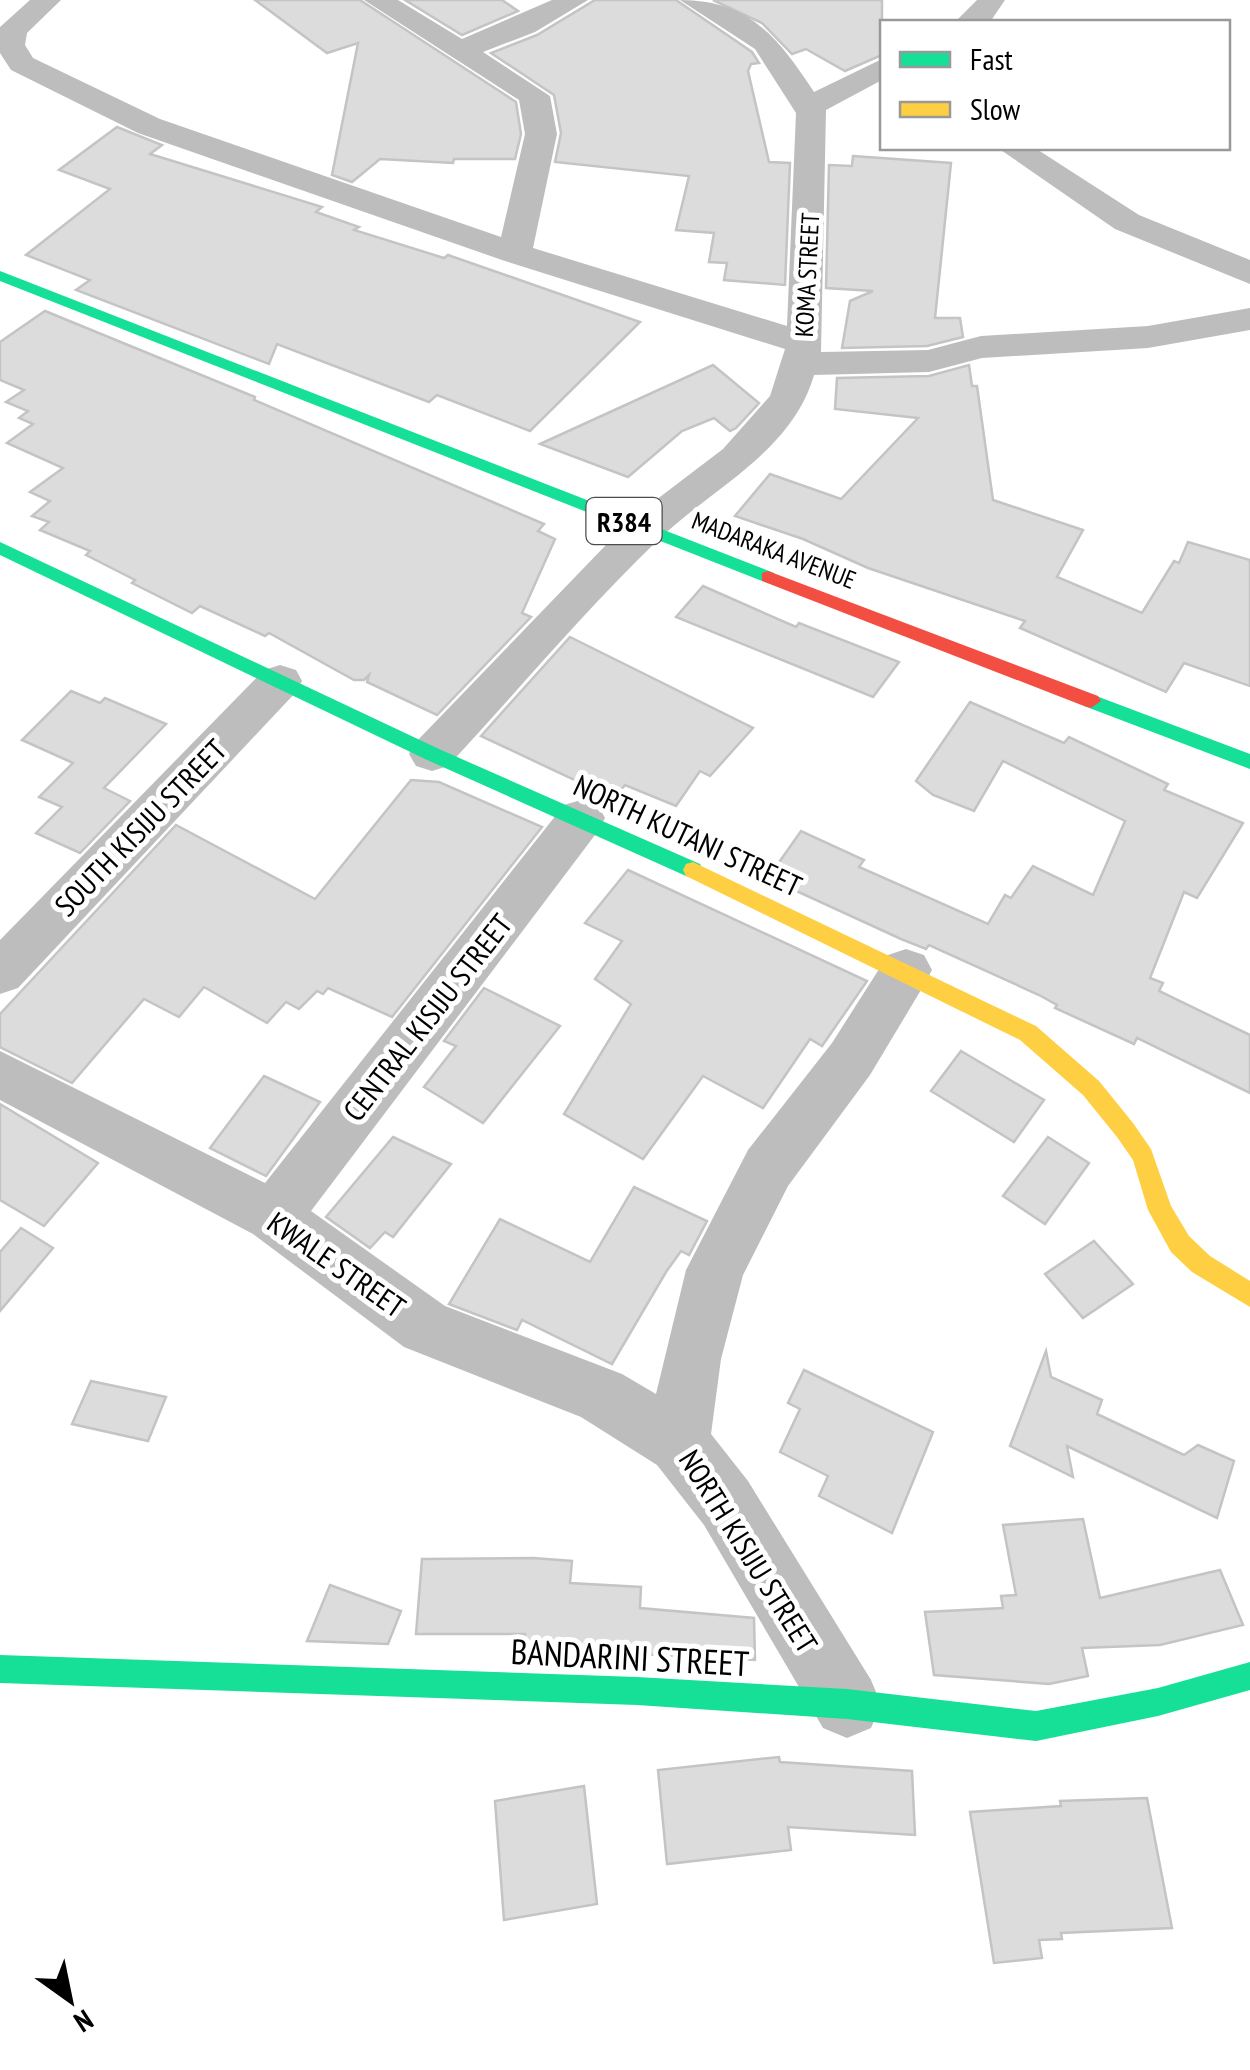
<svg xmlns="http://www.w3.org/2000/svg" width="1250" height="2070" font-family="'PT Sans Narrow',sans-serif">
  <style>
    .building { fill: #dcdcdc; stroke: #c4c4c4; stroke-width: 2.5 }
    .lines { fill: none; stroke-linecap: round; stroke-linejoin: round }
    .street { fill: #bdbdbd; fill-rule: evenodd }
    .fast { fill: #16e098; fill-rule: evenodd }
    .slow { fill: #ffcf43; fill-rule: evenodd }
    .jam { fill: #f24e42; fill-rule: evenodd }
    .labels { text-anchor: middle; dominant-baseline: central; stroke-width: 10; stroke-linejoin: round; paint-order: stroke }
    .far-street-label { font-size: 25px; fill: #000; stroke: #fff }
    .shield { fill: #fff; stroke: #4c4c4c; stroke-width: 2.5 }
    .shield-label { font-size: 28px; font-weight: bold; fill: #000 }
    .street-label { font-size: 30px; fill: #000; stroke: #fff }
    .near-street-label { font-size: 35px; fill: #000; stroke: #fff }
  </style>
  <rect width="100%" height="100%" fill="#fff"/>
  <g class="building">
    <polygon points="255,0 360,0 516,102 521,134 515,159 454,159 453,163 380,159 352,182 332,175 358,43 327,53"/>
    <polygon points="405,0 502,0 518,11 462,35"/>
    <polygon points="595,0 676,0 752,52 759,63 751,64 748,71 769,162 790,163 785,285 724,280 727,263 709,262 714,233 676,230 689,176 555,162 561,133 554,95 491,53 537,35"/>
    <polygon points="713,0 882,0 882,55 845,71 806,49 792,54 762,23"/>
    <polygon points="117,127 162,145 150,154 322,207 316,212 359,227 354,230 444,258 448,255 640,322 530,431 437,395 429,402 277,344 269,364 76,290 90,280 26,255 110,189 59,170"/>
    <polygon points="853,156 951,163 935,318 960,318 963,337 927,346 842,348 850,301 873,291 826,288 829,165 852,166"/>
    <polygon points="45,311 255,397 254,400 544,524 538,531 555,539 522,613 531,617 437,715 367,682 369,675 364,680 354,680 269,633 265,636 200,606 192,613 132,583 135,580 86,555 90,551 40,530 49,522 32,516 50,501 30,492 63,468 7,443 33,424 19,418 28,411 6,402 24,390 0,380 0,342"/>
    <polygon points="713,365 759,403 736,428 730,431 714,418 682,431 628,477 540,444"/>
    <polygon points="969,365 972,386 977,386 993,500 1083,530 1057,577 1142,613 1174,561 1179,563 1188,542 1250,560 1250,686 1184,663 1166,692 1020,628 1025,621 868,568 803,539 735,516 770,474 841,499 918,418 835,409 837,378 929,376"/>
    <polygon points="703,586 796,627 799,623 899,662 873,697 676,617"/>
    <polygon points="570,637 753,728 710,776 700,771 676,806 625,785 617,795 586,781 583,784 481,736"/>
    <polygon points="71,691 100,703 105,698 166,724 104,788 130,801 80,853 36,833 62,807 39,797 73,763 22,740"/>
    <polygon points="970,702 1064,743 1069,737 1168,784 1164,790 1243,823 1197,898 1184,892 1150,978 1163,983 1159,991 1250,1035 1250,1093 1137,1038 1134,1044 1055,1008 1057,1005 1039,995 929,945 926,949 901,939 768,878 801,831 864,860 859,867 988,924 1005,895 1011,898 1033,866 1093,895 1125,821 1003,761 974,811 933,795 916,781"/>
    <polygon points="411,780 439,782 542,827 392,1017 328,988 323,994 317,991 299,1009 286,1002 267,1023 204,987 179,1017 144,999 72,1083 0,1047 0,1014 176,825 315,899"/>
    <polygon points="628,870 867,981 822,1046 810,1039 763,1108 703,1076 643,1159 564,1114 631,1004 595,979 622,941 585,923"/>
    <polygon points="484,988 560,1026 483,1123 424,1087 456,1046 444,1041"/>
    <polygon points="961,1051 1044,1100 1014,1142 931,1091"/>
    <polygon points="264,1076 320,1102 266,1176 210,1148"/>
    <polygon points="0,1104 98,1163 44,1226 0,1200"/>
    <polygon points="393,1137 451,1164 393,1237 385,1232 370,1248 326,1217"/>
    <polygon points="1048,1137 1089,1163 1045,1224 1003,1196"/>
    <polygon points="634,1187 707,1221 689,1255 681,1251 666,1272 612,1364 522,1320 517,1330 449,1304 500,1219 590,1262"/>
    <polygon points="21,1228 53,1248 0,1311 0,1252"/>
    <polygon points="1094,1241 1133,1284 1083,1318 1045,1274"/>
    <polygon points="1046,1351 1051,1377 1102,1400 1097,1414 1184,1455 1198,1445 1234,1461 1217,1518 1067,1446 1073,1477 1010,1446"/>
    <polygon points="804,1370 933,1432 892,1533 819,1496 828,1476 780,1452 800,1409 788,1403"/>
    <polygon points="91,1381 166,1397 148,1441 72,1424"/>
    <polygon points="1083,1519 1100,1598 1220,1570 1243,1625 1160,1645 1082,1648 1088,1676 1049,1684 934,1675 925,1612 1003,1608 1001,1596 1016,1595 1003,1525"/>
    <polygon points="533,1558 572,1561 570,1583 641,1587 640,1608 754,1618 755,1660 524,1648 525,1634 416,1634 422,1559"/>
    <polygon points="330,1585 401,1611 388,1644 307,1641"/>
    <polygon points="779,1757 780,1762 912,1771 915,1835 788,1827 791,1850 667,1864 658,1770"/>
    <polygon points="584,1786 597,1904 504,1920 495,1801"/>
    <polygon points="1147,1798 1172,1928 1061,1933 1062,1939 1039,1940 1042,1958 994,1963 970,1812 1061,1806 1060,1801"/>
  </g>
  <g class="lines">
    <g class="street">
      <path d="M30 0H61L27 33 25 45 33 58 160 119 501 237 525 134 519 100 364 0H398L462 39 552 0H588L535 32 483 52 550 96 557 134 533 248 787 326 796 113 755 49 680 0C750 0 778 38 814 92L882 59V80L826 110 821 352 928 350 981 336 1148 326 1250 308V330L1148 348 982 358 929 372 814 375C792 452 712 488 658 540 584 611 518 691 448 766L432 771 416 766 409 754 416 742 631 519 723 449 770 396 785 349 502 260 138 133 11 70 0 53V27Z"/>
      <polygon points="977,0 1005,0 990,22 955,22"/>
      <polygon points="998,148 1035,148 1139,215 1250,260 1250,284 1115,229"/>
      <polygon points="280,665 296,670 302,681 296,692 18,988 0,994 0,940 264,670"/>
      <polygon points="581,800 598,805 605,818 598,831 311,1211 445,1306 622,1374 656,1394 686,1270 748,1150 832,1043 888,955 906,949 924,955 932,970 924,985 870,1075 788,1186 743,1275 721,1359 711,1434 748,1481 871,1680 881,1704 871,1728 847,1738 823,1728 704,1525 657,1465 581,1417 404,1347 253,1234 0,1100 0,1051 265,1183 564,805"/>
    </g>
    <g class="fast">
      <polygon points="0,271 774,573 777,577 774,581 762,581 0,281"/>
      <polygon points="0,542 439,749 700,864 703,870 693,878 686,876 425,759 0,555"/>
      <polygon points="1091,694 1250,754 1250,769 1084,706 1081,701 1084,696"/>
      <polygon points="0,1655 637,1677 847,1689 1036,1711 1158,1688 1250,1662 1250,1690 1158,1716 1036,1741 847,1719 637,1705 0,1683"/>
    </g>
    <polygon class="slow" points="693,862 1036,1026 1099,1081 1133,1123 1151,1149 1171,1206 1189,1236 1210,1256 1250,1281 1250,1307 1192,1272 1171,1252 1148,1210 1133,1160 1117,1137 1083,1095 1020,1040 686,876 683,870 686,864"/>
    <polygon class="jam" points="768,571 1098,696 1101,701 1091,708 1084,706 762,581 762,573"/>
  </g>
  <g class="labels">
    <g class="far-street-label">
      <text transform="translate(807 275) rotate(-87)">KOMA STREET</text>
      <text transform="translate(774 550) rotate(21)">MADARAKA AVENUE</text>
    </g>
    <rect class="shield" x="586.5" y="498" width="75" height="46" rx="8"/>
    <g class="shield-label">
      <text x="624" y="521">R384</text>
    </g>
    <g class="street-label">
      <text transform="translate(140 827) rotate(-46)">SOUTH KISIJU STREET</text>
      <text transform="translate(688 835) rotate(25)">NORTH KUTANI STREET</text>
      <text transform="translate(427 1017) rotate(-52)">CENTRAL KISIJU STREET</text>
      <text transform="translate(337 1264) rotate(35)">KWALE STREET</text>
      <text transform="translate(749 1551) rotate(58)">NORTH KISIJU STREET</text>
    </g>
    <g class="near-street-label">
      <text transform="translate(630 1657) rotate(3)">BANDARINI STREET</text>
    </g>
  </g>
  <rect x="880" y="20" width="350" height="130" fill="#ffffff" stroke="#999999" stroke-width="2.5"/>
  <rect x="900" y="52" width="50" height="15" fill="#16e098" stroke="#999999" stroke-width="2.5"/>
  <text x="970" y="70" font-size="30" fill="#000000">Fast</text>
  <rect x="900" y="102" width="50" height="15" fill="#ffcf43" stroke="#999999" stroke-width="2.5"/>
  <text x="970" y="120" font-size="30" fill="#000000">Slow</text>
  <g transform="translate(70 2000) rotate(147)" stroke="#ffffff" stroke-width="8" paint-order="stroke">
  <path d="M0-8L18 38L0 25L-18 38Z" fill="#000000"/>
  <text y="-15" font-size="28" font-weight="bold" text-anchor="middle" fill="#000000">N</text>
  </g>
</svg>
